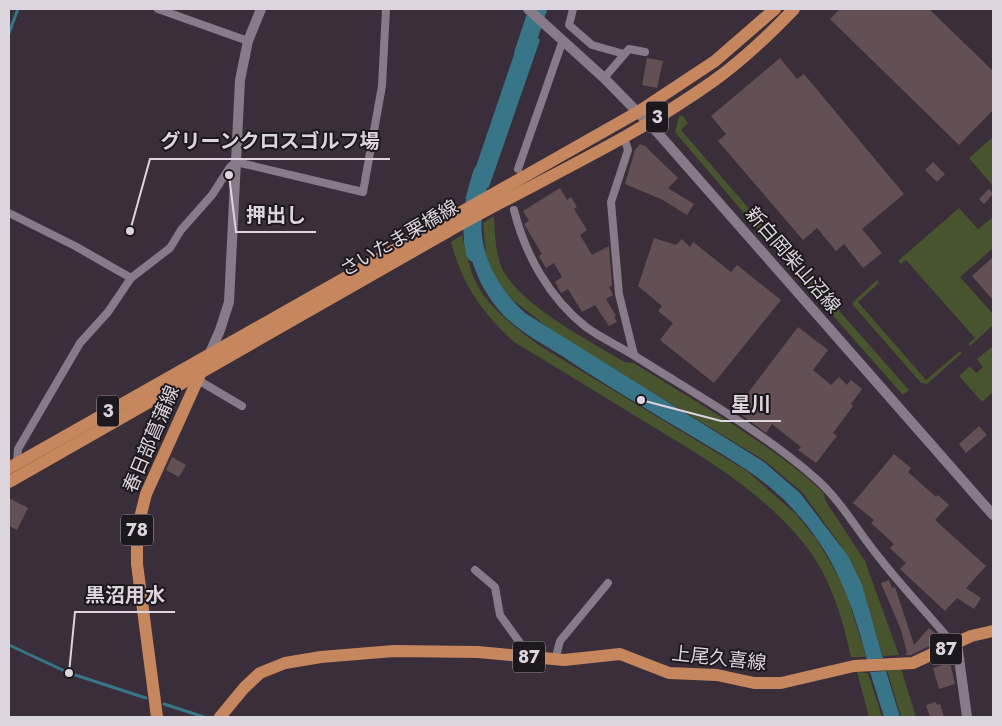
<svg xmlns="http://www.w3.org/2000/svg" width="1002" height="726" font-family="Jost,'Noto Sans JP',sans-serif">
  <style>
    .green { fill: #48542d }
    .water { fill: #387588 }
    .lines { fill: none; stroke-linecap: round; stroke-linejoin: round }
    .stream { stroke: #387588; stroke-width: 3 }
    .river { stroke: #387588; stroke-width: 18 }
    .building { fill: #635055 }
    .minor { stroke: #877a89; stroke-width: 8 }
    .tertiary { stroke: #877a89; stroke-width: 10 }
    .primary { stroke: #c6865e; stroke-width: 12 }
    .labels { text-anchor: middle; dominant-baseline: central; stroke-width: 4; stroke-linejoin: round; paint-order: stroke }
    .shield { fill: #1d181e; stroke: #a39ca4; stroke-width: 1 }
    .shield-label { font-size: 18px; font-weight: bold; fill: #ddd5de }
    .street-label { font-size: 19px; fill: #ddd5de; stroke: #1d181e }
    .leader { fill: none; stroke: #ddd5de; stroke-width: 2 }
    .callout-dot { fill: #ddd5de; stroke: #1d181e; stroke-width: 2 }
    .callout-label { font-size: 20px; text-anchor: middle; font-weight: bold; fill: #ddd5de; stroke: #1d181e; stroke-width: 4; stroke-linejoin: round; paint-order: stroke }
  </style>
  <rect width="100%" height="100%" fill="#392e3a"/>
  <g class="green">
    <polygon points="682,115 688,123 681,130 770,233 765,238 675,132 679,117"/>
    <polygon points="993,137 993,186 969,158"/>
    <polygon points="959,208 978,229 993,217 993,248 960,277 993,314 993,325 970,346 968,344 975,338 906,260 901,264 898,261"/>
    <path d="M494 216C495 233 495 250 501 266 517 304 590 341 625 362L634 363C698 404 768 441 824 493L825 500 865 561 899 655 883 656 861 585 839 543 802 492 765 461 554 332 514 301 496 281 486 255 483 223Z"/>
    <path d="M462 235C465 248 468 261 472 273 483 305 514 326 540 346L747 471 796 514 817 540 845 588 866 657H851C842 615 829 573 801 540 759 490 705 458 650 425 605 397 560 370 514 342 481 311 463 286 451 242Z"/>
    <polygon points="782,246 909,390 903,395 777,252"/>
    <polygon points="877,280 879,283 858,302 926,380 960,351 962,353 927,384 921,383 853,305 853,302"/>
    <polygon points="993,346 993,392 982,402 959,376 970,366 976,373 983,367 977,359"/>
    <polygon points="901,669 916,717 901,717 887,670"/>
    <polygon points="857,672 868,673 882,717 869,717"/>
  </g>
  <g class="water">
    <polygon points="524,25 540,40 489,187 465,199"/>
    <path d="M481 225C482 260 500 290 525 313L764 462 800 493 848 556 862 585 883 658 867 660C852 600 833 551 790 506 763 477 728 458 695 438 650 411 605 385 562 356 541 343 514 329 498 309 479 286 471 262 465 234Z"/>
    <polygon points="886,671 900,717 884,717 870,672"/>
  </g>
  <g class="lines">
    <g class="stream">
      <polyline points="9,33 18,9"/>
      <polyline points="9,645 69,673 146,698"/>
      <polyline points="164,704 204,717"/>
    </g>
    <g class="river">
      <polyline points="523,54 538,9"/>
      <path d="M475 253C469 227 474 198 482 173"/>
    </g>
  </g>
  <g class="building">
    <polygon points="840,9 929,9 993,71 993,110 959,145 830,19"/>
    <polygon points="647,58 663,61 657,88 642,85"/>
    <polygon points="780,58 797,79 804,74 904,194 862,229 882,253 863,268 844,244 836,251 817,228 803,240 718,141 726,134 711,116"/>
    <polygon points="640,144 645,146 678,178 668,188 694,204 687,215 663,200 625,184 635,150"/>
    <polygon points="933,162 945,174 937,182 925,170"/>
    <polygon points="560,188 567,200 571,197 577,207 574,209 587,230 580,235 592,255 609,246 612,286 609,287 613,295 606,299 616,316 614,317 617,322 609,326 595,305 582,312 568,289 561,293 555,282 562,277 554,263 546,268 539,256 542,254 524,224 529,221 523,211"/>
    <polygon points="989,189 993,194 984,204 979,199"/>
    <polygon points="654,238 676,245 682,239 690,247 693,242 731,272 737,265 781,300 714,383 660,340 673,323 658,311 662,306 638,286"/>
    <polygon points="993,257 993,300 972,276"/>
    <polygon points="798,327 828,350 813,370 831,385 839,377 847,385 851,380 862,389 851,404 853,406 833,433 837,436 816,463 798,450 801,447 772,424 766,433 735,410"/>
    <polygon points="979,426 987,435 966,453 959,444"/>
    <polygon points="894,454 911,468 908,472 936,497 938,495 949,505 935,520 986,566 966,588 981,598 974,609 957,598 945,611 900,569 906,563 890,548 894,544 871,523 874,520 853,503"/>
    <polygon points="172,457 186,465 179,477 166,470"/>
    <polygon points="9,498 28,508 17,530 9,526"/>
    <polygon points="889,580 892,588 895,587 914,645 929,628 936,634 938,642 911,655 905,655 907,653 901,630 881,583"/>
    <polygon points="950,663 955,684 939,689 933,668"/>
    <polygon points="936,702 937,705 940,704 944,717 930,717 926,705"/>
  </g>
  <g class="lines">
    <g class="minor">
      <polyline points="158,9 248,41"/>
      <polyline points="573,9 569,25 592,45 624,54"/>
      <polyline points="604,78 629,49 645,52"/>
      <polyline points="624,137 628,150 611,202 619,294 634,355"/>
      <polyline points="518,169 563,40"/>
      <path d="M514 210C525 254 549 298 586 327 601 338 619 346 635 356 695 394 760 430 814 477 840 499 856 529 878 556 902 587 929 615 954 645"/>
      <polyline points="9,213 75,246 131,278"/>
      <polyline points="196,382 203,383 242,406"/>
      <polyline points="17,463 18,449 80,343 108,312 131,278 170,248 181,230 212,195 230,167 236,162 363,192 382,86 386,9"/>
      <polyline points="475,570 495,587 500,615 523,647 524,657"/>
      <polyline points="555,660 560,641 608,583"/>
    </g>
    <g class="tertiary">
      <polyline points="528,9 604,78 657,132 993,515"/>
      <polyline points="209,355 220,330 229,302 240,80 248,41 261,9"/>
      <polyline points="954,645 958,651 967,717"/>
    </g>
    <g class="primary">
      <polyline points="9,468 638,112 715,61 775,9"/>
      <path d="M9 482 447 232C535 182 629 141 712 82 742 61 769 35 794 9"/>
      <polyline points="157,717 137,564 137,530 146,494 202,370"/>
      <polyline points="220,717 244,688 260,673 285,663 321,657 394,651 478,652 564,660 620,654 669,673 717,675 754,683 781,683 854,666 913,663 971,636 993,631"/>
    </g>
  </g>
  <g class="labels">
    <g class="shield">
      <rect x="646" y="101.5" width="22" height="31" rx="4"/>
      <rect x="97" y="395.5" width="22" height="31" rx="4"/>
      <rect x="121" y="514.5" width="32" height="31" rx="4"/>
      <rect x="930" y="633.5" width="32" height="31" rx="4"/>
      <rect x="513" y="641.5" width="32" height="31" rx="4"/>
    </g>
    <g class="shield-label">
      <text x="657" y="117">3</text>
      <text x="108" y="411">3</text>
      <text x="137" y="530">78</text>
      <text x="946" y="649">87</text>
      <text x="529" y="657">87</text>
    </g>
    <g class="street-label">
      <text transform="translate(399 238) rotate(-30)">さいたま栗橋線</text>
      <text transform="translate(793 260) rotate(49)">新白岡柴山沼線</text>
      <text transform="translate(151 439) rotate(-67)">春日部菖蒲線</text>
      <text transform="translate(719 658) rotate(6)">上尾久喜線</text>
    </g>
  </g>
  <path class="leader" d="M130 231L150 159H390M229 175L236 232H316M641 400L721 421H781M69 673L75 612H175"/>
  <g class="callout-dot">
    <circle cx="130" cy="231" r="5"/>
    <circle cx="229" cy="175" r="5"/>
    <circle cx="641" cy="400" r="5"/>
    <circle cx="69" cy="673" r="5"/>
  </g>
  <g class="callout-label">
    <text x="270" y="148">グリーンクロスゴルフ場</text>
    <text x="276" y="222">押出し</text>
    <text x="751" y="411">星川</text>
    <text x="125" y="602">黒沼用水</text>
  </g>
  <rect width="1002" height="726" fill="none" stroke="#ddd5de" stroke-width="20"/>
</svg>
